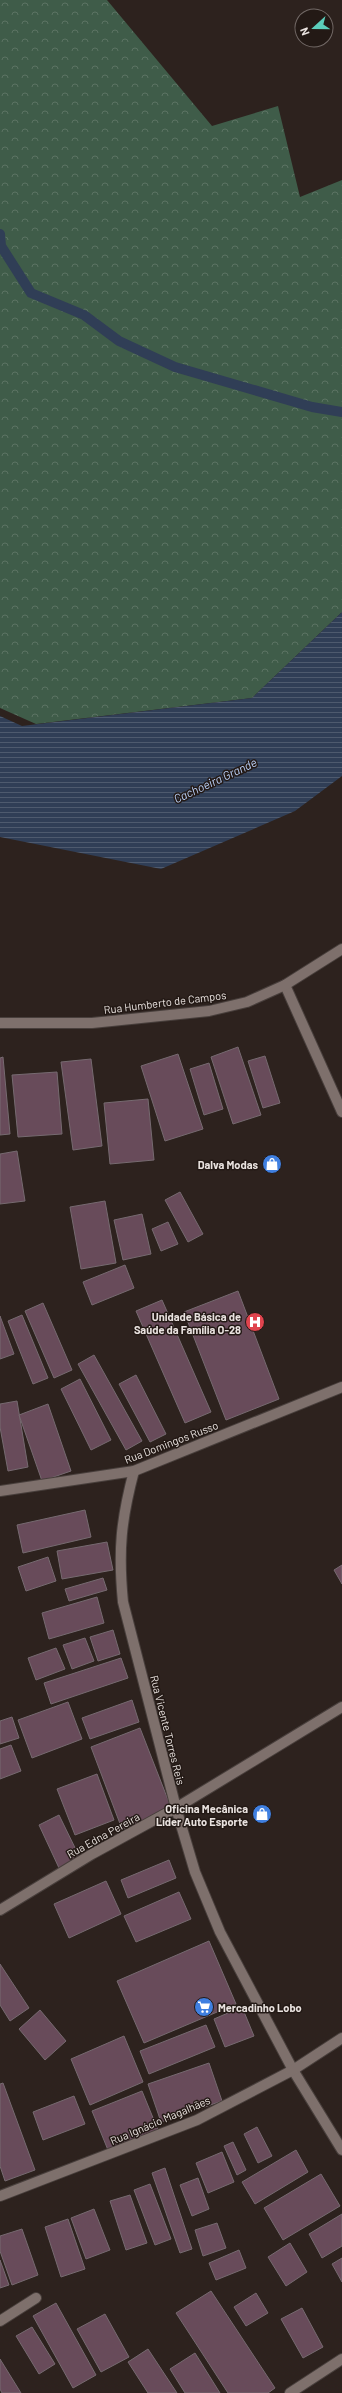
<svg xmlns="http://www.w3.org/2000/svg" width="342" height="2393" font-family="Barlow,sans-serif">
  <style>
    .forest { fill: url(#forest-crowns) }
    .water { fill: url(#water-rules) }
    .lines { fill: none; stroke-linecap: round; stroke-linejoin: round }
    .stream { stroke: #303e56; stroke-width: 10 }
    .building { fill: #684b5a; stroke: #766a70 }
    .lane-casing { stroke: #483f3c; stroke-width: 12 }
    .street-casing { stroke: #483f3c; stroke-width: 12 }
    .lane { stroke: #7e706c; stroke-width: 10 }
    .street { stroke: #7e706c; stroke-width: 10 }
    .labels { text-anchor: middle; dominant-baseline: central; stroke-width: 3; stroke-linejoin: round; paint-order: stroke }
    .street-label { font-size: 11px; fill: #e9e2df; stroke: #231915 }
    .poi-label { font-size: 11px; font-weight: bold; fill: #e9e2df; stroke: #231915; text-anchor: end }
    .water-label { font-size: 12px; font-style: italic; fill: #b9d0f8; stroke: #231915 }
  </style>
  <defs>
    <pattern id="forest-crowns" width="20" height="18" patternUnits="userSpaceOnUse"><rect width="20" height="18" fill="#3f5c49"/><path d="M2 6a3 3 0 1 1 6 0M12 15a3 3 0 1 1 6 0" fill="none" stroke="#5b7363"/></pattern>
    <pattern id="water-rules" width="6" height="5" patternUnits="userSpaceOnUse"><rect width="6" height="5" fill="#303e56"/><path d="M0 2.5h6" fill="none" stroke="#4e5a6e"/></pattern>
  </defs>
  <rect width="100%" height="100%" fill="#2d221e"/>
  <polygon class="forest" points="0,0 107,0 212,126 278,106 300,197 342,180 342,612 252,698 36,724 0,708"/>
  <polygon class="water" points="342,612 342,776 295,811 161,869 0,837 0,716 22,726 252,698"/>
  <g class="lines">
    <polyline class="stream" points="0,234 1,246 31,293 84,315 119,341 175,367 312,407 342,412"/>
  </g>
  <g class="building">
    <polygon points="238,1047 261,1115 233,1124 211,1057"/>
    <polygon points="178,1054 203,1129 165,1141 141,1066"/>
    <polygon points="265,1056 280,1103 263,1108 248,1061"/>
    <polygon points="3,1057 10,1134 0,1135 0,1058"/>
    <polygon points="91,1059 102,1146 73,1150 61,1062"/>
    <polygon points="209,1063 223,1109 204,1115 190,1069"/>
    <polygon points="57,1072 62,1134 18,1137 12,1075"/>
    <polygon points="148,1099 154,1160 110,1164 104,1103"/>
    <polygon points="17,1151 25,1201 0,1204 0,1154"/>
    <polygon points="180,1192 203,1234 188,1242 165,1200"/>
    <polygon points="105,1201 116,1263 81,1269 70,1207"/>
    <polygon points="142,1214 151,1254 123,1260 114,1220"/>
    <polygon points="168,1222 178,1244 161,1251 152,1229"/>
    <polygon points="125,1265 134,1288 92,1305 83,1282"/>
    <polygon points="238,1291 279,1399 226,1420 184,1312"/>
    <polygon points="162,1300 211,1412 185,1423 136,1311"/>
    <polygon points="43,1303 72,1370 54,1378 25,1311"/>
    <polygon points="22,1315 48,1378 33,1384 8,1321"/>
    <polygon points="0,1316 14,1354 0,1359"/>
    <polygon points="94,1355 142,1441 126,1450 78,1364"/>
    <polygon points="136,1375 166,1434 150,1442 119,1384"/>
    <polygon points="80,1379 111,1440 91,1450 61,1389"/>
    <polygon points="17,1401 28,1467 8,1471 0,1427 0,1404"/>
    <polygon points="48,1404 71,1471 42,1481 19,1415"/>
    <polygon points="85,1510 91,1537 23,1553 17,1525"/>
    <polygon points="107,1542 113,1570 62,1579 57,1551"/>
    <polygon points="48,1557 56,1581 26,1591 18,1567"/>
    <polygon points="342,1565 342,1584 334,1570"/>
    <polygon points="103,1578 107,1590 69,1601 65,1589"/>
    <polygon points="97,1597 104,1623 49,1639 42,1613"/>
    <polygon points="113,1630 120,1654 98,1661 90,1637"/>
    <polygon points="85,1638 94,1661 72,1669 63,1645"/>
    <polygon points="56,1648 65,1669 36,1680 28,1658"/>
    <polygon points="121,1658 128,1678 51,1704 44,1683"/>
    <polygon points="132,1700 139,1722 90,1739 82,1718"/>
    <polygon points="68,1702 82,1739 32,1758 18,1720"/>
    <polygon points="12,1717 19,1738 0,1744 0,1721"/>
    <polygon points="140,1728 172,1810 122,1829 91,1747"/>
    <polygon points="11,1745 21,1771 0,1779 0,1749"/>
    <polygon points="97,1774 114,1820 75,1835 57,1789"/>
    <polygon points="59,1815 80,1858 59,1868 39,1825"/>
    <polygon points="169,1860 176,1878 128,1898 121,1880"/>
    <polygon points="106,1881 121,1914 69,1938 54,1904"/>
    <polygon points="179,1892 191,1919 136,1942 124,1916"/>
    <polygon points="209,1941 236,2004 144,2043 117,1981"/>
    <polygon points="0,1964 29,2008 10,2021 0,2005"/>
    <polygon points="242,2007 254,2036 225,2047 214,2019"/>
    <polygon points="40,2010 66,2041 45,2060 19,2029"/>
    <polygon points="206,2025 215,2047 149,2074 140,2051"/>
    <polygon points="124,2036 143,2082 90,2105 71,2059"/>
    <polygon points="209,2063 222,2101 161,2122 148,2084"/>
    <polygon points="3,2083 35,2170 5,2181 0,2166 0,2084"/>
    <polygon points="142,2091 158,2130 108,2150 92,2111"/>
    <polygon points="74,2096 85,2124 43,2140 33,2112"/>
    <polygon points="257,2127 272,2156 258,2163 244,2134"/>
    <polygon points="233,2142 246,2170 237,2175 224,2146"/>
    <polygon points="296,2150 308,2172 255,2204 242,2182"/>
    <polygon points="222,2152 234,2182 208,2193 196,2163"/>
    <polygon points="165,2168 192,2249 180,2253 152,2173"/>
    <polygon points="321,2174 340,2206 283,2240 264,2208"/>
    <polygon points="198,2178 209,2209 192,2216 180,2185"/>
    <polygon points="150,2184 171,2239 155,2245 134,2190"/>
    <polygon points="130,2195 147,2243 126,2250 110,2201"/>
    <polygon points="94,2209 110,2250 86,2259 71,2218"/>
    <polygon points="342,2214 342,2246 322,2258 309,2234"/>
    <polygon points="68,2219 85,2269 61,2277 45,2227"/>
    <polygon points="217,2223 226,2248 203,2256 195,2230"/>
    <polygon points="22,2229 38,2275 12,2285 0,2251 0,2236"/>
    <polygon points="290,2243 307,2272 286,2286 268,2257"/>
    <polygon points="239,2250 246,2268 216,2280 209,2263"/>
    <polygon points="342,2258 342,2282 332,2264"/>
    <polygon points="0,2260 9,2285 0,2288"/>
    <polygon points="211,2291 275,2388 268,2393 228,2393 176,2313"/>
    <polygon points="256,2293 268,2313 246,2326 234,2307"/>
    <polygon points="56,2303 96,2375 73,2388 33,2316"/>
    <polygon points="302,2308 323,2347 303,2358 281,2319"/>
    <polygon points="105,2314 129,2357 101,2372 77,2329"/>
    <polygon points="32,2327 55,2364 39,2374 16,2336"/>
    <polygon points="148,2349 177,2393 148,2393 128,2362"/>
    <polygon points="195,2353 220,2393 185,2393 170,2369"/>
    <polygon points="0,2359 21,2393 2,2393 0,2389"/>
  </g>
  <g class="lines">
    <g class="lane-casing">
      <polyline id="lane" points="0,2321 36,2298"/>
    </g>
    <g class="street-casing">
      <g id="street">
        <polyline points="285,985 342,1112"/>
        <polyline points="0,1023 92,1023 209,1011 247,1002 285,985 342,949"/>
        <path d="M134 1471C121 1520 118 1551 123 1602L176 1808 195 1872 220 1932 293 2070 342 2150"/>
        <polyline points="0,1491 134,1471 342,1387"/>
        <polyline points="0,1910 92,1854 176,1808 342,1707"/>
        <polyline points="0,2196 197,2120 293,2070 342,2038"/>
        <polyline points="290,2393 342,2359"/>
      </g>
    </g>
    <use href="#lane" class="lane"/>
    <use href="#street" class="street"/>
  </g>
  <defs>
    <g id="shop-disc" transform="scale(1)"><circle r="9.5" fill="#3f7fe0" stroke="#231915"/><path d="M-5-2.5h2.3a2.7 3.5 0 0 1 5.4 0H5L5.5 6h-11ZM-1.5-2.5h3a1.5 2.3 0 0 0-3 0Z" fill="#fff"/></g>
    <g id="hospital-disc" transform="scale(1)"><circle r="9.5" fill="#e0444e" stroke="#231915"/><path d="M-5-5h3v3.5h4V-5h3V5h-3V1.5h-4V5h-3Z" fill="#fff"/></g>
    <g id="supermarket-disc" transform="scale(1)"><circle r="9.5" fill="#3f7fe0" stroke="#231915"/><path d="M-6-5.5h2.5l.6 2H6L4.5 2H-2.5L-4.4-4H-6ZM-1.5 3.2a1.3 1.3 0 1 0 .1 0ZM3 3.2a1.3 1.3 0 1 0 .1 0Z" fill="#fff"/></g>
  </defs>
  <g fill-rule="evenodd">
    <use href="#shop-disc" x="272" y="1164"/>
    <use href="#hospital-disc" x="255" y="1322"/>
    <use href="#shop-disc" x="262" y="1814"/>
    <use href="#supermarket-disc" x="204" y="2007"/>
  </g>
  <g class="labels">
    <g class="street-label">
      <text transform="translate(165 1002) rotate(-7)">Rua Humberto de Campos</text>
      <text transform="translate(171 1442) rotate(-21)">Rua Domingos Russo</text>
      <text transform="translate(168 1730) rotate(76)">Rua Vicente Torres Reis</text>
      <text transform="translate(103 1835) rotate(-29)">Rua Edna Pereira</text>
      <text transform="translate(160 2120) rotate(-23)">Rua Ignácio Magalhães</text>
    </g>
    <g class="poi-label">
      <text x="258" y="1164">Dalva Modas</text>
      <text x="241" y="1316">Unidade Básica de<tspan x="241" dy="13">Saúde da Família O-28</tspan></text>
      <text x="248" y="1808">Oficina Mecânica<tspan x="248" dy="13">Líder Auto Esporte</tspan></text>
      <text x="218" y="2007" text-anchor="start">Mercadinho Lobo</text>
    </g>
    <g class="water-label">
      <text transform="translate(215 780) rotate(-25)">Cachoeira Grande</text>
    </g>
  </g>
  <g transform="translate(314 28) rotate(249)"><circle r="19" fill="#231915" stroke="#726966"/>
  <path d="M0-3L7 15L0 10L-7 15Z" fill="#5bcebb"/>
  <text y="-6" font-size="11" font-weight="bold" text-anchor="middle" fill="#e9e2df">N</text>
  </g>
</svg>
